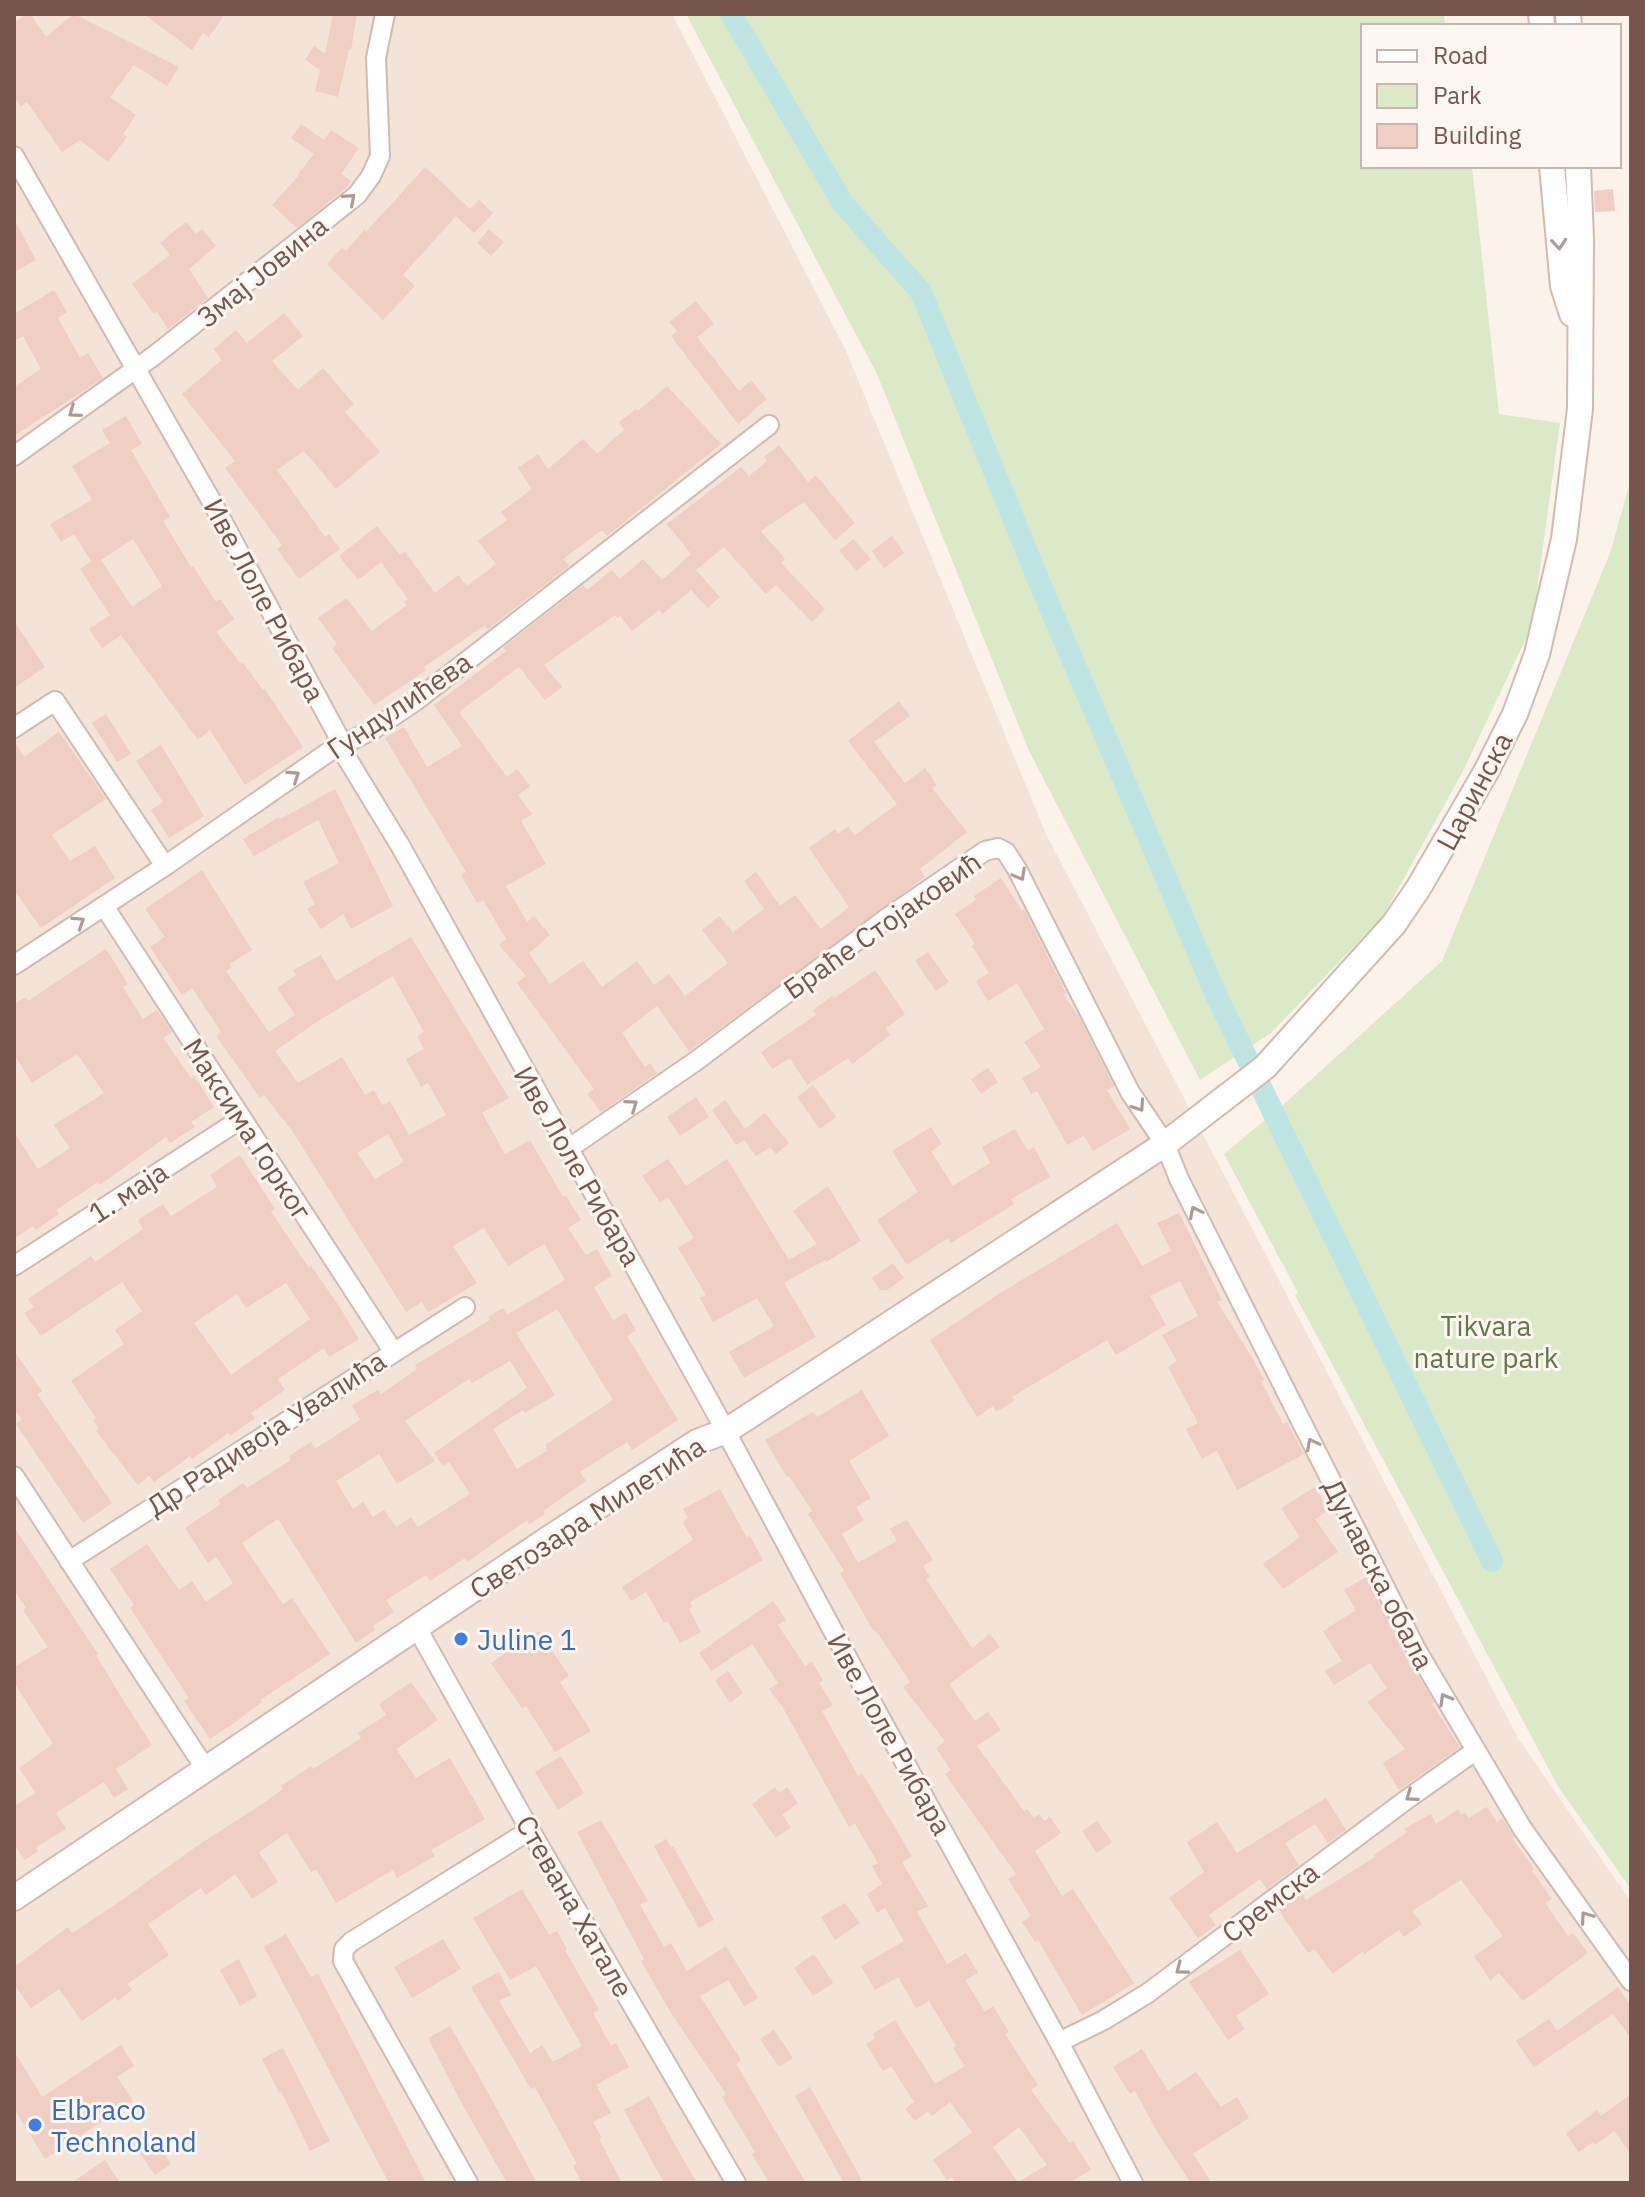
<svg xmlns="http://www.w3.org/2000/svg" width="1645" height="2197" font-family="'IBM Plex Sans',sans-serif">
  <style>
    .residential { fill: #f3e3d8 }
    .green { fill: #dbe9c8 }
    .lines { fill: none; stroke-linecap: round; stroke-linejoin: round }
    .canal { stroke: #bfe4e4; stroke-width: 22 }
    .building { fill: #efcec3; fill-rule: evenodd }
    .minor-casing { stroke: #cfbbb2; stroke-width: 22 }
    .secondary-casing { stroke: #d2bab0; stroke-width: 28 }
    .minor { stroke: #fff; stroke-width: 18 }
    .secondary { stroke: #fff; stroke-width: 24 }
    .oneway { stroke: #ac9a95 }
    .shop-dot { fill: #3f7fe0; stroke: #fef6f0; stroke-width: 3 }
    .labels { text-anchor: middle; dominant-baseline: central; stroke-width: 6; stroke-linejoin: round; paint-order: stroke }
    .street-label { font-size: 28px; fill: #75564e; stroke: #fef6f0 }
    .park-label { font-size: 28px; fill: #5e7a47; stroke: #fef6f0 }
    .shop-label { font-size: 28px; fill: #366cbe; stroke: #fef6f0; text-anchor: start }
  </style>
  <rect width="100%" height="100%" fill="#fbf2ea"/>
  <polygon class="residential" points="14,14 672,14 846,351 1046,834 1518,1738 1631,1902 1631,2183 14,2183"/>
  <g class="green">
    <polygon points="686,14 1444,14 1445,26 1363,26 1363,166 1472,166 1499,414 1560,423 1532,626 1462,773 1383,916 1271,1033 1200,1080 1029,751 877,374"/>
    <polygon points="1631,479 1631,1889 1559,1788 1295,1295 1298,1293 1224,1154 1283,1105 1442,961 1610,553"/>
  </g>
  <g class="lines">
    <polyline class="canal" points="731,14 844,205 921,292 1040,584 1217,997 1492,1561"/>
  </g>
  <g class="building">
    <polygon points="27,14 30,14 46,37 74,14 179,67 167,86 134,65 110,97 136,115 123,134 127,137 108,162 80,140 62,152 27,102 21,106 14,96 14,23"/>
    <polygon points="144,14 225,14 209,37 203,33 192,50"/>
    <polygon points="333,14 357,14 351,50 349,49 338,97 315,91 320,70 305,60 314,46 325,54"/>
    <polygon points="301,124 324,140 331,130 359,148 341,174 351,181 346,188 297,228 272,205 299,175 298,174 314,154 291,138"/>
    <polygon points="425,167 470,209 479,200 493,213 474,233 456,216 403,275 415,286 383,320 327,264 342,248 346,251 364,230 366,232"/>
    <polygon points="1613,189 1615,211 1595,212 1594,191"/>
    <polygon points="14,219 36,260 14,272"/>
    <polygon points="186,222 196,234 202,229 216,246 189,269 208,298 168,329 157,312 154,314 132,284 170,255 160,243"/>
    <polygon points="489,229 504,242 491,256 477,243"/>
    <polygon points="54,290 67,312 58,318 80,358 88,353 103,378 14,436 14,387 41,369 23,336 14,341 14,314"/>
    <polygon points="696,301 714,324 697,337 739,391 751,380 767,399 738,424 671,336 677,331 669,322"/>
    <polygon points="284,313 303,336 272,361 298,390 323,368 354,404 345,412 380,452 336,489 304,451 277,470 325,537 329,534 340,549 299,579 277,549 282,545 225,468 235,461 182,394 222,360 214,349 236,330 247,343"/>
    <polygon points="667,386 721,444 607,536 602,530 563,559 569,566 488,629 485,625 424,667 426,670 410,681 374,705 332,648 337,644 318,618 346,598 372,631 407,605 404,602 408,599 381,562 358,580 339,556 377,526 400,555 405,552 435,593 458,575 467,586 496,564 478,541 507,520 501,512 532,489 518,468 538,454 548,469 583,439 597,454 624,430 619,422 636,409 638,411"/>
    <path d="M126 416 142 444 131 450 170 517 163 521 191 567 193 566 216 602 220 599 234 619 216 632 241 664 243 663 263 690 265 689 303 747 245 785 210 730 198 740 121 635 102 648 89 629 110 615 80 569 91 561 74 534 61 542 50 524 92 500 72 466 110 443 102 430ZM133 539 162 586 132 607 101 560Z"/>
    <polygon points="779,445 808,482 816,475 855,523 835,540 804,502 761,531 785,559 781,563 825,609 812,622 776,585 766,594 724,547 696,570 720,597 708,608 691,590 663,614 659,610 632,631 620,616 618,618 615,615 544,665 562,687 545,700 519,667 459,712 507,777 517,769 530,786 518,795 532,814 521,821 546,864 506,886 527,922 534,916 550,935 529,953 550,984 583,961 602,987 637,961 654,985 669,974 685,996 728,963 702,930 719,916 733,932 764,909 744,881 756,872 780,906 795,895 821,929 849,907 809,848 835,829 838,834 848,826 855,835 897,804 848,741 899,701 910,716 874,742 905,783 925,768 937,785 932,788 967,832 920,869 925,877 689,1051 657,1006 644,1016 622,1033 645,1067 650,1063 657,1073 601,1112 587,1094 594,1089 517,983 526,976 499,945 506,939 483,900 477,903 461,875 466,872 385,738 404,727 427,767 462,746 434,705 506,651 503,648 583,585 587,590 612,570 620,579 643,559 662,580 691,554 667,524 741,467 749,476 767,461 764,457"/>
    <polygon points="892,536 904,553 884,568 872,551"/>
    <polygon points="853,539 871,559 857,571 839,551"/>
    <polygon points="14,621 45,667 14,688"/>
    <polygon points="106,714 131,754 117,762 92,723"/>
    <polygon points="59,732 106,799 52,835 70,861 95,846 115,878 41,928 14,890 14,741 24,757"/>
    <polygon points="161,745 204,816 169,838 151,810 163,802 136,761"/>
    <polygon points="335,789 393,906 351,929 343,914 321,929 307,909 315,904 303,882 339,863 318,820 254,856 243,839 279,817 280,819"/>
    <path d="M202 870 252 950 230 964 232 967 226 971 269 1032 295 1015 277 988 296 975 293 970 321 955 336 981 411 937 509 1098 482 1113 505 1154 530 1140 563 1197 566 1196 581 1220 568 1228 586 1255 597 1249 612 1276 594 1287 613 1320 626 1313 636 1330 627 1336 678 1420 632 1450 627 1442 580 1472 586 1481 543 1511 545 1514 529 1524 527 1520 467 1562 465 1558 430 1581 426 1575 386 1600 394 1612 373 1626 375 1630 356 1643 278 1519 242 1543 283 1604 292 1598 330 1654 260 1700 262 1702 234 1723 210 1739 184 1701 189 1698 130 1608 134 1605 110 1569 147 1544 179 1590 192 1581 206 1602 233 1583 216 1557 208 1563 185 1528 221 1504 218 1500 243 1483 247 1488 291 1460 289 1456 311 1442 315 1449 360 1420 352 1405 378 1390 381 1394 417 1369 415 1365 490 1320 488 1317 503 1308 507 1315 565 1280 544 1244 508 1266 484 1228 453 1246 477 1283 428 1312 422 1302 406 1312 293 1132 264 1095 260 1098 241 1071 216 1036 221 1032 192 988 182 995 150 947 165 937 145 909ZM393 976 424 1032 417 1036 424 1049 406 1059 421 1087 428 1083 446 1115 409 1135 390 1101 382 1105 374 1090 365 1095 342 1057 298 1083 275 1051 318 1021ZM388 1134 404 1162 375 1179 357 1153ZM557 1309 613 1400 545 1445 548 1450 517 1469 493 1429 523 1410 525 1413 555 1395 516 1333ZM510 1361 527 1388 434 1453 443 1466 449 1462 470 1494 418 1527 411 1517 396 1527 384 1510 373 1517 363 1502 353 1509 336 1481 379 1454 397 1484 435 1461 405 1421 469 1379 472 1383Z"/>
    <polygon points="1001,878 1022,911 1024,909 1066,993 1064,995 1080,1019 1114,1086 1107,1090 1130,1129 1093,1151 1084,1136 1067,1145 1037,1091 1031,1094 1022,1078 1041,1067 1024,1042 1044,1029 1017,983 988,1001 976,981 989,973 972,946 975,944 955,914 976,900 974,896"/>
    <polygon points="106,949 128,984 123,987 143,1019 157,1010 172,1032 163,1038 191,1078 194,1076 214,1107 191,1122 195,1127 170,1143 166,1137 100,1185 98,1182 56,1210 59,1214 36,1230 33,1226 14,1239 14,1132 38,1169 70,1148 54,1125 104,1093 77,1054 32,1083 14,1054 14,1004 26,997 28,1001"/>
    <polygon points="928,952 949,982 936,991 915,961"/>
    <polygon points="875,970 905,1014 886,1028 890,1035 852,1064 848,1058 807,1085 790,1058 772,1069 761,1052 816,1015 813,1010 832,996 834,998"/>
    <polygon points="988,1068 998,1082 981,1094 971,1079"/>
    <polygon points="813,1085 836,1117 820,1129 797,1097"/>
    <polygon points="696,1097 709,1117 680,1136 667,1117"/>
    <polygon points="725,1100 745,1129 765,1113 789,1143 776,1154 770,1147 756,1156 744,1140 736,1145 712,1110"/>
    <polygon points="931,1127 942,1144 931,1151 953,1186 990,1163 982,1147 1015,1129 1028,1151 1034,1147 1050,1177 1011,1199 1014,1204 951,1243 948,1238 907,1265 877,1220 918,1192 892,1151"/>
    <path d="M240 1155 275 1209 271 1212 309 1268 311 1266 339 1306 359 1339 329 1357 324 1348 278 1379 285 1390 251 1413 255 1418 230 1436 228 1433 192 1459 190 1456 154 1482 149 1476 138 1485 96 1431 99 1429 93 1420 96 1418 71 1381 124 1344 115 1330 142 1311 122 1282 41 1336 24 1313 34 1307 28 1299 91 1256 95 1262 143 1229 138 1220 163 1204 171 1216 217 1187 210 1175ZM286 1283 310 1319 231 1375 194 1323 237 1294 246 1308Z"/>
    <polygon points="668,1159 686,1186 727,1159 789,1260 817,1244 793,1211 828,1186 861,1241 826,1262 825,1260 784,1283 816,1337 744,1378 729,1352 774,1326 757,1298 713,1322 700,1298 706,1295 678,1248 694,1238 668,1197 660,1202 642,1176"/>
    <polygon points="1179,1213 1222,1300 1217,1302 1253,1359 1264,1380 1261,1381 1283,1424 1287,1422 1304,1454 1237,1490 1217,1451 1202,1459 1186,1429 1198,1423 1168,1367 1177,1361 1162,1335 1198,1316 1180,1281 1150,1296 1166,1325 1116,1355 1107,1340 1012,1397 1014,1401 996,1412 993,1406 977,1417 930,1340 997,1295 1117,1223 1142,1266 1171,1251 1157,1223"/>
    <polygon points="893,1263 904,1278 887,1290 880,1290 872,1278"/>
    <polygon points="14,1351 42,1391 37,1394 112,1503 83,1523 16,1424 22,1420 14,1409"/>
    <polygon points="862,1390 889,1436 849,1461 871,1498 856,1507 864,1520 842,1534 858,1563 897,1541 890,1529 907,1520 933,1560 923,1566 930,1577 926,1579 972,1648 990,1634 1000,1647 949,1684 975,1721 988,1712 1001,1730 977,1746 1024,1811 1027,1809 1034,1818 1039,1814 1044,1821 1050,1817 1061,1833 1035,1851 1062,1896 1073,1889 1134,1983 1082,2015 1038,1940 1035,1942 1022,1922 1031,1916 1008,1879 1016,1874 945,1774 951,1770 936,1748 945,1741 903,1687 910,1682 876,1631 874,1632 840,1573 844,1571 808,1514 812,1511 789,1476 787,1477 765,1440 813,1412 817,1417"/>
    <polygon points="1315,1487 1329,1510 1315,1519 1338,1552 1283,1589 1263,1564 1300,1537 1281,1508"/>
    <polygon points="720,1489 747,1538 750,1536 763,1560 690,1602 692,1607 689,1609 701,1632 680,1643 668,1621 664,1623 646,1592 631,1601 622,1587 693,1540 683,1522 688,1518 683,1509"/>
    <polygon points="14,1527 98,1654 96,1655 120,1695 152,1745 116,1769 128,1789 114,1798 104,1782 56,1813 66,1829 36,1847 38,1851 25,1860 14,1844 14,1806 36,1793 19,1768 53,1744 14,1682 14,1667 48,1647 23,1610 26,1608 14,1590"/>
    <polygon points="1366,1577 1406,1657 1434,1702 1432,1704 1460,1747 1399,1790 1383,1763 1405,1749 1367,1702 1387,1688 1370,1663 1334,1685 1325,1671 1342,1661 1323,1631 1356,1610 1344,1590"/>
    <path d="M773 1601 786 1620 778 1625 805 1666 812 1662 823 1680 819 1683 833 1705 822 1711 858 1776 862 1773 912 1856 902 1862 928 1906 917 1912 947 1964 966 1953 978 1973 965 1980 985 2012 993 2006 1009 2032 1005 2034 1038 2085 1031 2090 1070 2143 1073 2141 1091 2170 1069 2183H956L952 2177 947 2180 933 2160 972 2132 950 2102 932 2116 928 2111 915 2121 905 2109 914 2102 891 2066 883 2071 866 2044 875 2038 873 2034 895 2020 935 2084 965 2066 953 2048 956 2046 929 2001 916 2008 898 1977 875 1990 861 1966 904 1941 885 1908 877 1913 867 1894 882 1884 872 1866 878 1863 855 1824 849 1827 782 1706 769 1689 778 1683 752 1644 711 1671 699 1653ZM1019 2127 1047 2165 1018 2182 993 2147Z"/>
    <polygon points="539,1631 569,1676 560,1682 591,1731 555,1752 526,1706 522,1708 491,1663"/>
    <polygon points="728,1671 743,1693 730,1703 715,1680"/>
    <polygon points="411,1682 438,1720 396,1749 416,1778 450,1758 485,1819 431,1850 435,1856 397,1878 393,1870 336,1903 316,1869 311,1872 287,1833 259,1852 278,1882 252,1899 235,1874 206,1895 201,1888 148,1924 169,1955 127,1984 132,1990 118,2001 115,1998 82,2021 59,1989 31,2008 14,1984 14,1967 68,1927 72,1933 116,1904 197,1846 265,1802 283,1789 281,1786 311,1766 313,1769 361,1738 358,1733 386,1715 379,1704"/>
    <polygon points="561,1756 584,1793 558,1810 535,1772"/>
    <polygon points="775,1787 779,1793 787,1787 798,1803 782,1815 791,1827 776,1838 752,1804"/>
    <polygon points="1326,1798 1346,1830 1328,1843 1315,1824 1285,1843 1299,1865 1267,1889 1260,1879 1209,1915 1216,1925 1198,1938 1169,1898 1204,1872 1187,1842 1217,1822 1237,1853"/>
    <polygon points="1487,1807 1497,1822 1502,1818 1514,1837 1512,1838 1534,1869 1532,1871 1552,1899 1545,1903 1568,1936 1573,1933 1588,1953 1523,2001 1499,1973 1490,1980 1474,1956 1503,1936 1461,1880 1412,1911 1422,1924 1404,1937 1399,1930 1364,1954 1363,1951 1333,1974 1314,1949 1308,1953 1280,1912 1279,1910 1302,1893 1306,1900 1375,1857 1374,1855 1406,1833 1404,1829 1431,1814 1436,1824 1458,1809 1461,1815 1465,1812 1469,1818"/>
    <polygon points="601,1820 648,1901 640,1905 664,1947 671,1943 687,1971 726,1946 758,1998 744,2006 728,1980 700,1996 741,2060 736,2064 806,2183 769,2183 752,2154 755,2152 722,2097 726,2094 671,2013 641,1961 644,1959 577,1832"/>
    <polygon points="1097,1821 1112,1842 1097,1853 1082,1831"/>
    <polygon points="666,1839 671,1847 673,1846 714,1920 699,1928 654,1846"/>
    <polygon points="522,1889 549,1935 557,1931 567,1949 565,1950 599,2010 593,2013 611,2046 616,2043 629,2067 596,2085 611,2113 593,2122 602,2138 599,2139 622,2183 582,2183 573,2166 577,2164 535,2087 531,2089 471,1987 499,1972 511,1995 499,2001 530,2053 542,2045 553,2062 582,2046 536,1966 510,1980 473,1918"/>
    <polygon points="845,1903 860,1923 835,1940 821,1917"/>
    <polygon points="286,1934 311,1977 318,1974 426,2183 389,2183 264,1947"/>
    <polygon points="443,1939 461,1969 412,1998 394,1967"/>
    <polygon points="1240,1950 1269,1994 1236,2016 1245,2029 1228,2040 1189,1982"/>
    <polygon points="814,1954 833,1983 813,1996 794,1968"/>
    <polygon points="239,1959 257,1996 240,2006 220,1970"/>
    <polygon points="1618,1987 1631,2006 1631,2038 1613,2014 1534,2067 1516,2041 1549,2019 1557,2031"/>
    <polygon points="450,2026 480,2078 537,2183 507,2183 462,2104 428,2038"/>
    <polygon points="774,2030 793,2058 779,2067 760,2039"/>
    <polygon points="121,2045 134,2066 117,2077 133,2101 45,2159 14,2108 14,2051 42,2097"/>
    <polygon points="283,2048 330,2141 310,2151 281,2091 279,2093 262,2059"/>
    <polygon points="1142,2049 1168,2091 1196,2072 1221,2107 1237,2097 1249,2118 1193,2154 1212,2183 1191,2183 1159,2135 1135,2091 1130,2094 1113,2067"/>
    <polygon points="810,2087 859,2175 862,2183 844,2183 795,2096"/>
    <polygon points="1631,2094 1631,2154 1614,2131 1595,2145 1593,2142 1579,2152 1566,2134 1597,2110 1601,2116"/>
    <polygon points="649,2096 674,2143 697,2183 664,2183 624,2110"/>
    <polygon points="149,2132 171,2164 155,2175 133,2143"/>
    <polygon points="105,2160 120,2183 71,2183"/>
  </g>
  <g class="lines">
    <g class="minor-casing">
      <g id="minor">
        <polyline points="14,156 212,502 343,745 345,755 401,847 711,1404 861,1683 1059,2042 1133,2183"/>
        <polyline points="14,456 155,355 357,195 371,176 380,156 376,58 385,14"/>
        <polyline points="14,728 55,701 165,866"/>
        <polyline points="104,906 393,1351"/>
        <polyline points="14,965 165,866 330,751 374,729 417,700 769,425"/>
        <polyline points="568,1149 696,1061 887,918 985,851 998,848 1006,852 1018,871 1130,1092 1165,1144 1179,1179 1416,1649 1522,1828 1631,1981"/>
        <polyline points="14,1266 241,1119"/>
        <polyline points="14,1476 205,1768"/>
        <polyline points="69,1561 465,1307"/>
        <polyline points="417,1628 530,1830 736,2183"/>
        <polyline points="1059,2042 1104,2020 1148,1993 1406,1800 1475,1751"/>
        <polyline points="468,2183 343,1961 344,1949 351,1942 530,1830"/>
      </g>
    </g>
    <g class="secondary-casing">
      <g id="secondary">
        <polyline points="1541,14 1542,26"/>
        <polyline points="1568,14 1569,26"/>
        <polyline points="1552,166 1563,286 1572,314"/>
        <polyline points="14,1898 551,1537 697,1442 726,1431 763,1407 1165,1144 1265,1067 1394,924 1419,887 1487,770 1515,714 1537,654 1564,539 1580,409 1581,239 1578,166"/>
      </g>
    </g>
    <use href="#minor" class="minor"/>
    <use href="#secondary" class="secondary"/>
  </g>
  <defs><path id="oneway-chevron" d="M-2-3.5L2.5 0L-2 3.5" fill="none" stroke-width="1.6" stroke-linecap="round" stroke-linejoin="round" transform="scale(2)"/></defs>
  <g class="oneway">
    <use href="#oneway-chevron" transform="translate(350 199) rotate(-41)"/>
    <use href="#oneway-chevron" transform="translate(1559 244) rotate(85)"/>
    <use href="#oneway-chevron" transform="translate(74 412) rotate(144)"/>
    <use href="#oneway-chevron" transform="translate(294 776) rotate(-34)"/>
    <use href="#oneway-chevron" transform="translate(1020 875) rotate(61)"/>
    <use href="#oneway-chevron" transform="translate(79 922) rotate(-33)"/>
    <use href="#oneway-chevron" transform="translate(632 1105) rotate(-35)"/>
    <use href="#oneway-chevron" transform="translate(1139 1106) rotate(56)"/>
    <use href="#oneway-chevron" transform="translate(1195 1212) rotate(-117)"/>
    <use href="#oneway-chevron" transform="translate(1312 1444) rotate(-117)"/>
    <use href="#oneway-chevron" transform="translate(1445 1699) rotate(-120)"/>
    <use href="#oneway-chevron" transform="translate(1411 1796) rotate(145)"/>
    <use href="#oneway-chevron" transform="translate(1586 1917) rotate(-125)"/>
    <use href="#oneway-chevron" transform="translate(1181 1969) rotate(143)"/>
  </g>
  <g class="shop-dot">
    <circle cx="461" cy="1639" r="8"/>
    <circle cx="35" cy="2125" r="8"/>
  </g>
  <g class="labels">
    <g class="street-label">
      <text transform="translate(262 271) rotate(-39)">Змај Јовина</text>
      <text transform="translate(265 600) rotate(62)">Иве Лоле Рибара</text>
      <text transform="translate(399 705) rotate(-34)">Гундулићева</text>
      <text transform="translate(1474 791) rotate(-62)">Царинска</text>
      <text transform="translate(882 925) rotate(-35)">Браће Стојаковић</text>
      <text transform="translate(248 1129) rotate(57)">Максима Горког</text>
      <text transform="translate(578 1166) rotate(60)">Иве Лоле Рибара</text>
      <text transform="translate(128 1192) rotate(-33)">1. маја</text>
      <text transform="translate(266 1433) rotate(-33)">Др Радивоја Увалића</text>
      <text transform="translate(587 1517) rotate(-33)">Светозара Милетића</text>
      <text transform="translate(1379 1574) rotate(63)">Дунавска обала</text>
      <text transform="translate(890 1734) rotate(61)">Иве Лоле Рибара</text>
      <text transform="translate(1270 1902) rotate(-37)">Сремска</text>
      <text transform="translate(575 1906) rotate(60)">Стевана Хатале</text>
    </g>
    <g class="park-label">
      <text x="1486" y="1325">Tikvara<tspan x="1486" dy="32">nature park</tspan></text>
    </g>
    <g class="shop-label">
      <text x="477" y="1639">Juline 1</text>
      <text x="51" y="2109">Elbraco<tspan x="51" dy="32">Technoland</tspan></text>
    </g>
  </g>
  <rect width="1645" height="2197" fill="none" stroke="#75564e" stroke-width="32"/>
  <rect x="1361" y="24" width="260" height="144" fill="#fef6f0" stroke="#c7b6af" stroke-width="2"/>
  <rect x="1377" y="50" width="40" height="12" fill="#ffffff" stroke="#c7b6af" stroke-width="2"/>
  <text x="1433" y="64" font-size="24" fill="#75564e">Road</text>
  <rect x="1377" y="84" width="40" height="24" fill="#dbe9c8" stroke="#c7b6af" stroke-width="2"/>
  <text x="1433" y="104" font-size="24" fill="#75564e">Park</text>
  <rect x="1377" y="124" width="40" height="24" fill="#efcec3" stroke="#c7b6af" stroke-width="2"/>
  <text x="1433" y="144" font-size="24" fill="#75564e">Building</text>
</svg>
